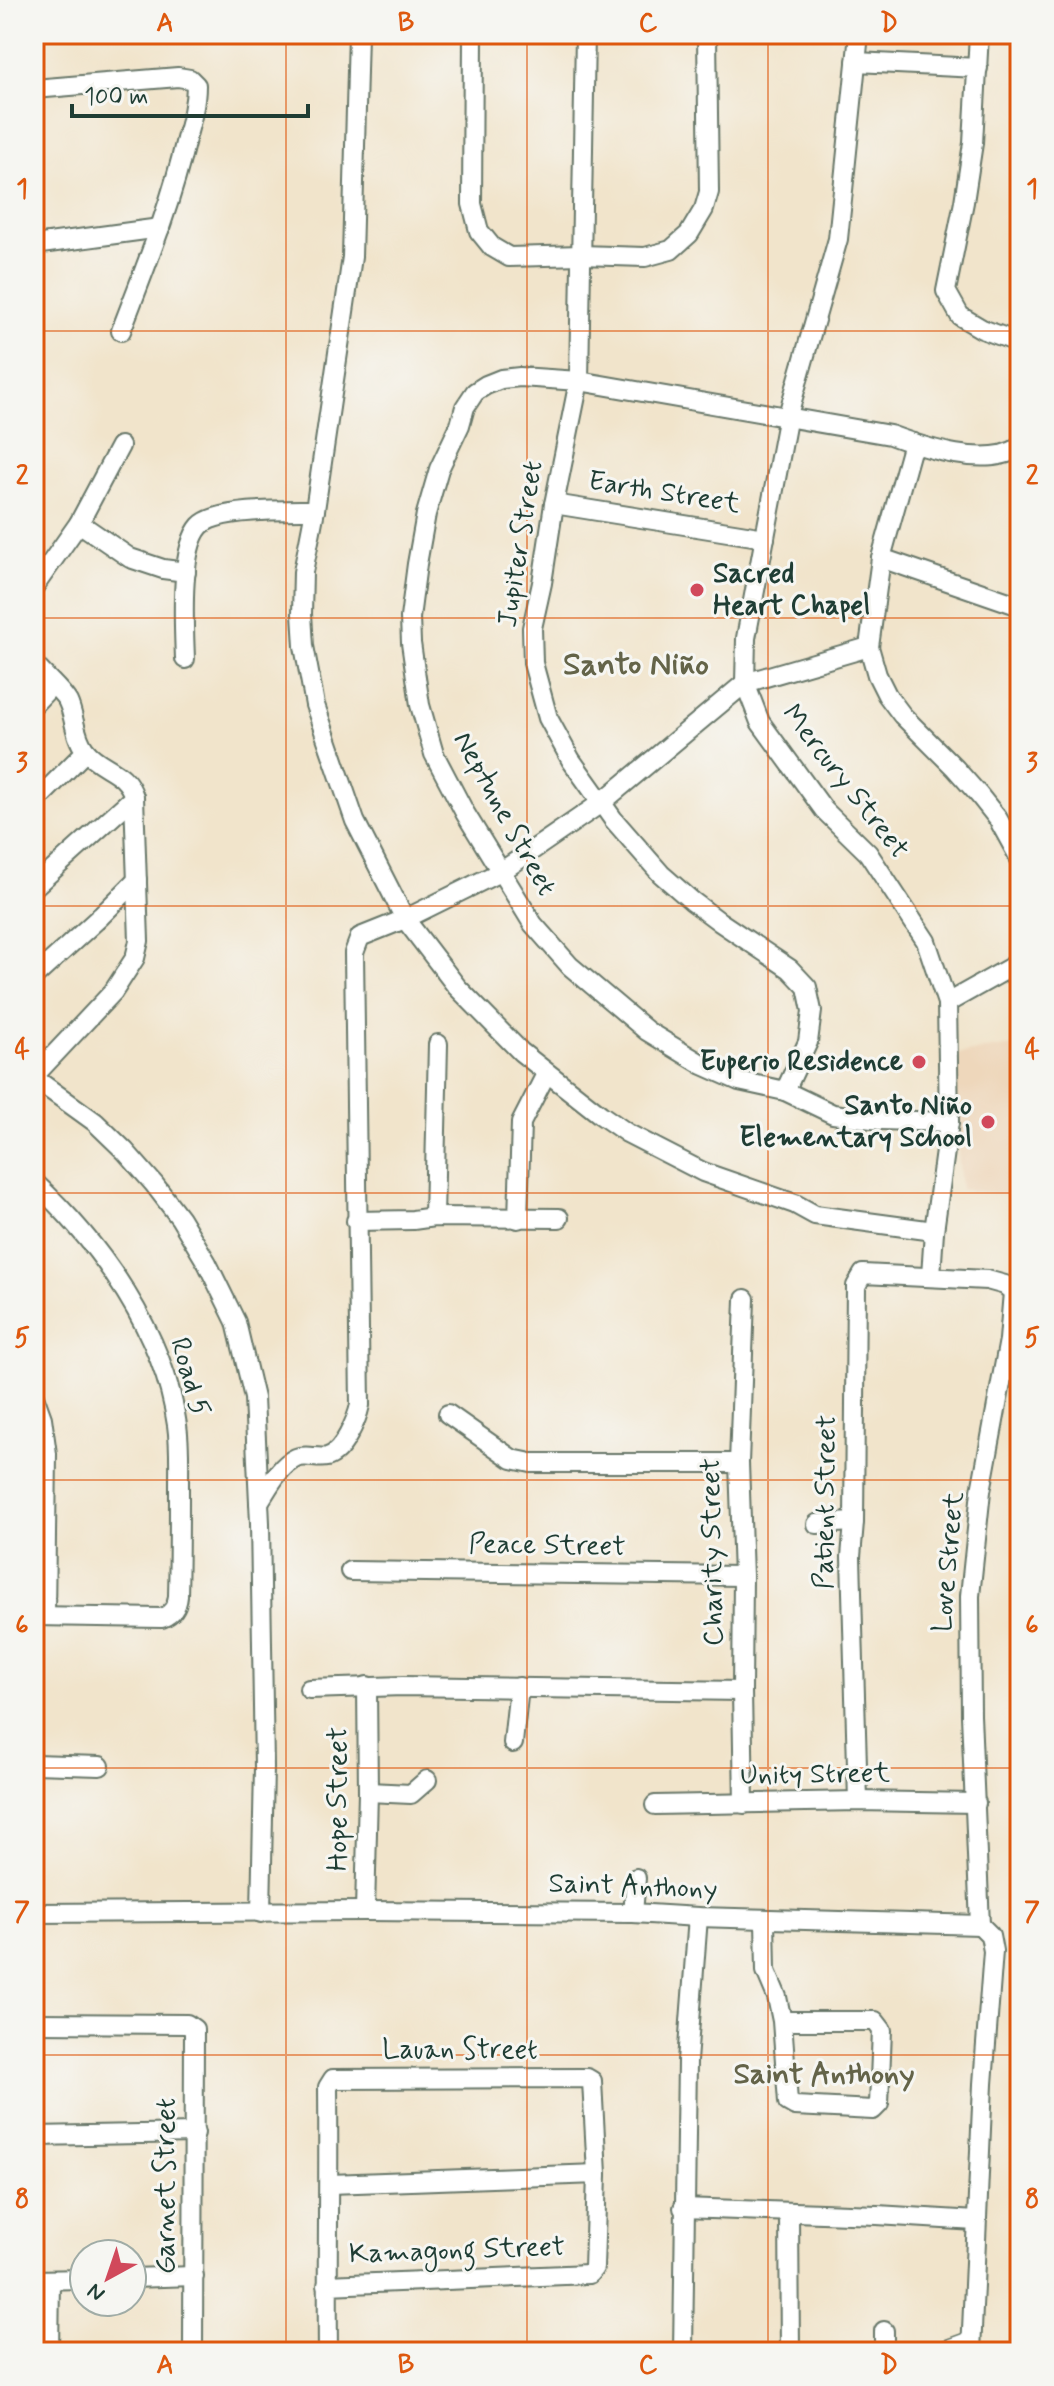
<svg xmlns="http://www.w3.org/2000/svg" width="1054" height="2386" font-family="Mynerve,sans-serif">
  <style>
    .built { fill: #eed7bb }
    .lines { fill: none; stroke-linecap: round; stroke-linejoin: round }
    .minor-casing { stroke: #687769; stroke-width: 22 }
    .minor { stroke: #fff; stroke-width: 18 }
    .grid { fill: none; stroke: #de580e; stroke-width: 2; stroke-opacity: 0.55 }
    .poi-dot { fill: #d1495b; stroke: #f6f6f2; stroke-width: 3 }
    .labels { text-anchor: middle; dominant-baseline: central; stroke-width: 6; stroke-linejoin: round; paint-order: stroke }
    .street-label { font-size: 28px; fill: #1f3d34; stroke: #f6f6f2 }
    .poi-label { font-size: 28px; font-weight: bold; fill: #1f3d34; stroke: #f6f6f2; text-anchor: end }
    .neighbourhood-label { font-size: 30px; font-weight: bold; fill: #646449; stroke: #f6f6f2 }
    .quarter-label { font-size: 32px; font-weight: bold; fill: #646449; stroke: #f6f6f2 }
    .neatline { fill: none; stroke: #de580e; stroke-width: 3 }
    .grid-label { font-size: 26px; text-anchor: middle; font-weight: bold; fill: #de580e }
  </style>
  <rect width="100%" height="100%" fill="#f6f6f2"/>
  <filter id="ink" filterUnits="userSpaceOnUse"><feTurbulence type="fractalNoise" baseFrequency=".0125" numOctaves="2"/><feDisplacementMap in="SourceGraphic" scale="16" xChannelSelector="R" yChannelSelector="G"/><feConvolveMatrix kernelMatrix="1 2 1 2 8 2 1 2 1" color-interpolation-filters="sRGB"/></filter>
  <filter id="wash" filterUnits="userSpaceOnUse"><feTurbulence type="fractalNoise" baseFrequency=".006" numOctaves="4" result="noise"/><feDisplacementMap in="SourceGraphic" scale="32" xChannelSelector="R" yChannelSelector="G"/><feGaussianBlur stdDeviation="1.8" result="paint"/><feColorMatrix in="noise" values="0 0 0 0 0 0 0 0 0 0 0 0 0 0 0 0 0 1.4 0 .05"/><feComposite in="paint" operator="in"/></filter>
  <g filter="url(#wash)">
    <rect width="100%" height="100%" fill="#f1e4cb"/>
    <polygon class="built" points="1020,1045 1020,1197 961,1189 951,1055"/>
  </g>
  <g filter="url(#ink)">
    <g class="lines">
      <g class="minor-casing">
        <g id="minor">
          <polyline points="358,34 352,257 315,510 303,572 302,614 304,646 315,705 355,821 405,919 457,987 521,1052 601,1115 627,1133 703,1172 795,1204 815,1215 934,1231"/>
          <polyline points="473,34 472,204 479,231 492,247 509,257 581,255 645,257 671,250 689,234 704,209 709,192 707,34"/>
          <polyline points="585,34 579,381 554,504 542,583 532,628 533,663 548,718 571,760 613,819 661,874 692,901 720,922 790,969 807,987 812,1011 808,1042 785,1091"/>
          <polyline points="859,34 838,239 788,415 746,638 745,683 760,722 824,810 868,853 926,941 947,1003 949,1122 934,1231 931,1276"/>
          <polyline points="979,34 973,143 964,202 946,291 960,316 982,329 1020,343"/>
          <polyline points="856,62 978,68"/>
          <path d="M34 89 178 77 190 79 196 85C196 104 191 121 186 139 171 205 145 268 121 331"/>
          <polyline points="34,245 160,228"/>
          <polyline points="913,443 881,558 869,647 877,675 887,695 902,715 955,768 979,795 998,819 1020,859"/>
          <polyline points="554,504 765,538"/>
          <polyline points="79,523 130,558 163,569 186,572"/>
          <polyline points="881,558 1020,606"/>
          <polyline points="34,587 79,523 120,446"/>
          <path d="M185 659C184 628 179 549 200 526 216 508 291 510 315 510"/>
          <path d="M34 664C42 674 64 693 68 702 75 717 74 736 85 750 101 770 126 769 134 797L139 941 135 958 113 992 34 1076"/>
          <polyline points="34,704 52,685"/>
          <polyline points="34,803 86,751"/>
          <polyline points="34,887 134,797"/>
          <polyline points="34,977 101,916 137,880"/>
          <polyline points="947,1003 1020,962"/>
          <polyline points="34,1078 95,1122 125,1151 154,1184 180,1218 207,1263 236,1322 254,1398 260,1523 264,1767 261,1913"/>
          <path d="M949 1122 880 1120 833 1114 785 1091 739 1081 703 1065 647 1031 570 966 533 924 465 813 434 754 420 705 411 643 410 618 417 564 426 514 439 469 460 425 465 407 475 392 486 385 501 379 520 377 579 381 890 435C925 448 987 469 1020 447"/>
          <path d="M34 1182C101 1244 164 1333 177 1425 180 1445 179 1466 179 1486 179 1523 179 1559 178 1596 177 1607 172 1614 162 1618L34 1616"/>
          <polyline points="434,1217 438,1044"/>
          <polyline points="518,1219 521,1123 546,1074"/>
          <polyline points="356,1221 413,1220 434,1217 559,1218"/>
          <polyline points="34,1396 42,1418 47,1454 45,1616"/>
          <polyline points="448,1414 512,1459 531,1463 739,1463"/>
          <path d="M259 1502C269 1487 279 1466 296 1458 305 1454 317 1459 327 1457 343 1453 357 1419 360 1405L354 953 360 937 405 919 502 871 601 803 745 683 869 647"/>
          <polyline points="817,1524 854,1522"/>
          <polyline points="350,1571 743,1576"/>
          <polyline points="309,1689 403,1686 742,1691"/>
          <polyline points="513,1743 519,1687"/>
          <polyline points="34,1764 100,1766"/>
          <polyline points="368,1792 411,1794 427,1780"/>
          <polyline points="858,1801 851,1557 854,1522 856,1286 863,1274 987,1280 1005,1285 1013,1292 1009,1340 981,1491 970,1596 971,1715 980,1925"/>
          <polyline points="744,1804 742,1691 743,1576 739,1463 745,1299"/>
          <polyline points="655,1805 858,1801 976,1803"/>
          <polyline points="365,1911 368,1792 367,1686"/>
          <polyline points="34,1913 365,1911 633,1913 698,1917 980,1925"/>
          <polyline points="633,1913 636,1878"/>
          <polyline points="765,1919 766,1971 777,1997 782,2021 788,2102 795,2106 873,2110 879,2104 882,2030 875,2021 782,2021"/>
          <polyline points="34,2023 187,2024 194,2029 193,2352"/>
          <polyline points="34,2136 195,2133"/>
          <polyline points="330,2184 597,2174"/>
          <polyline points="683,2208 877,2215 976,2221"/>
          <polyline points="789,2213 790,2352"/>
          <polyline points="132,2278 194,2276"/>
          <polyline points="34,2280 84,2279"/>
          <path d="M327 2285 589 2274 594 2268 597 2174 592 2081 587 2078 333 2079 328 2087C329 2175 327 2263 328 2352"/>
          <polyline points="884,2331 884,2352"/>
          <polyline points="49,2352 50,2280"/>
          <polyline points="683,2352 687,2061 698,1917"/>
          <polyline points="941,2352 971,2341"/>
          <polyline points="971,2352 983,2084 993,1951 990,1935 980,1925"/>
        </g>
      </g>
      <use href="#minor" class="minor"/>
    </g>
  </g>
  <path class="grid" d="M286 34V2352M527 34V2352M768 34V2352M34 331H1020M34 618H1020M34 906H1020M34 1193H1020M34 1480H1020M34 1768H1020M34 2055H1020"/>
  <g class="poi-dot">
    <circle cx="697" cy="590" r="8"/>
    <circle cx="919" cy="1062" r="8"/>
    <circle cx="988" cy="1122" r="8"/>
  </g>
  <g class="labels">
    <g class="street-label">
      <text transform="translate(664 493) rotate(9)">Earth Street</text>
      <text transform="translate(521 544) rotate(-81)">Jupiter Street</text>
      <text transform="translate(845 782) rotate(52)">Mercury Street</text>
      <text transform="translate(504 814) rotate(61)">Neptune Street</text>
      <text transform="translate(189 1377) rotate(74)">Road 5</text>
      <text transform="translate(826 1502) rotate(-89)">Patient Street</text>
      <text transform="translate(547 1546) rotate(1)">Peace Street</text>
      <text transform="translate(713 1552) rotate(-91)">Charity Street</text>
      <text transform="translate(949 1562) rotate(-85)">Love Street</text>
      <text transform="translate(815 1775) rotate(-1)">Unity Street</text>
      <text transform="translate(338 1799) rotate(-90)">Hope Street</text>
      <text transform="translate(633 1887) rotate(2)">Saint Anthony</text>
      <text x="460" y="2050">Lauan Street</text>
      <text transform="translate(166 2186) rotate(-90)">Garnet Street</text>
      <text transform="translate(457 2251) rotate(-2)">Kamagong Street</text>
    </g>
    <g class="poi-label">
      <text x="713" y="574" text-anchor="start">Sacred<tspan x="713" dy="32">Heart Chapel</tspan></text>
      <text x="903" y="1062">Euperio Residence</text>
      <text x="972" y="1106">Santo Niño<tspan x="972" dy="32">Elementary School</tspan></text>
    </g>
    <g class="neighbourhood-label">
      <text x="824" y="2074">Saint Anthony</text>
    </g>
    <g class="quarter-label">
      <text x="636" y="665">Santo Niño</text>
    </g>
  </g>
  <rect width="1054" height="2386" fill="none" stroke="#f6f6f2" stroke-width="88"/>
  <g transform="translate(108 2278) rotate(220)"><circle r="38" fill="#f6f6f2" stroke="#a0aca6" stroke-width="2"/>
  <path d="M0-6L14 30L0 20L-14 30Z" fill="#d1495b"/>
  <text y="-12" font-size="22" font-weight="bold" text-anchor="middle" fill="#1f3d34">N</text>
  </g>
  <path d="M72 104v12h236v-12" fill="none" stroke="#1f3d34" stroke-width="4"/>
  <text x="84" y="104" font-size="24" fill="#1f3d34" stroke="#f6f6f2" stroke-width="6" paint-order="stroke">100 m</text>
  <rect x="44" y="44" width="966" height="2298" class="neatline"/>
  <g class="grid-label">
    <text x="165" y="31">A</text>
    <text x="406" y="31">B</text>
    <text x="648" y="31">C</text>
    <text x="889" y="31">D</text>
    <text x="22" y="197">1</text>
    <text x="1032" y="197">1</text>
    <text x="22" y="484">2</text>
    <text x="1032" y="484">2</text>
    <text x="22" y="771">3</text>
    <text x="1032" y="771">3</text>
    <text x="22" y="1058">4</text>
    <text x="1032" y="1058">4</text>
    <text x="22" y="1346">5</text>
    <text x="1032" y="1346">5</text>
    <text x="22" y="1633">6</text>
    <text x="1032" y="1633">6</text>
    <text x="22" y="1920">7</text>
    <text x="1032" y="1920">7</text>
    <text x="22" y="2207">8</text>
    <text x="1032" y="2207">8</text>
    <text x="165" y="2373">A</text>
    <text x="406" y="2373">B</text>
    <text x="648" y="2373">C</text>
    <text x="889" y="2373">D</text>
  </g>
</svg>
